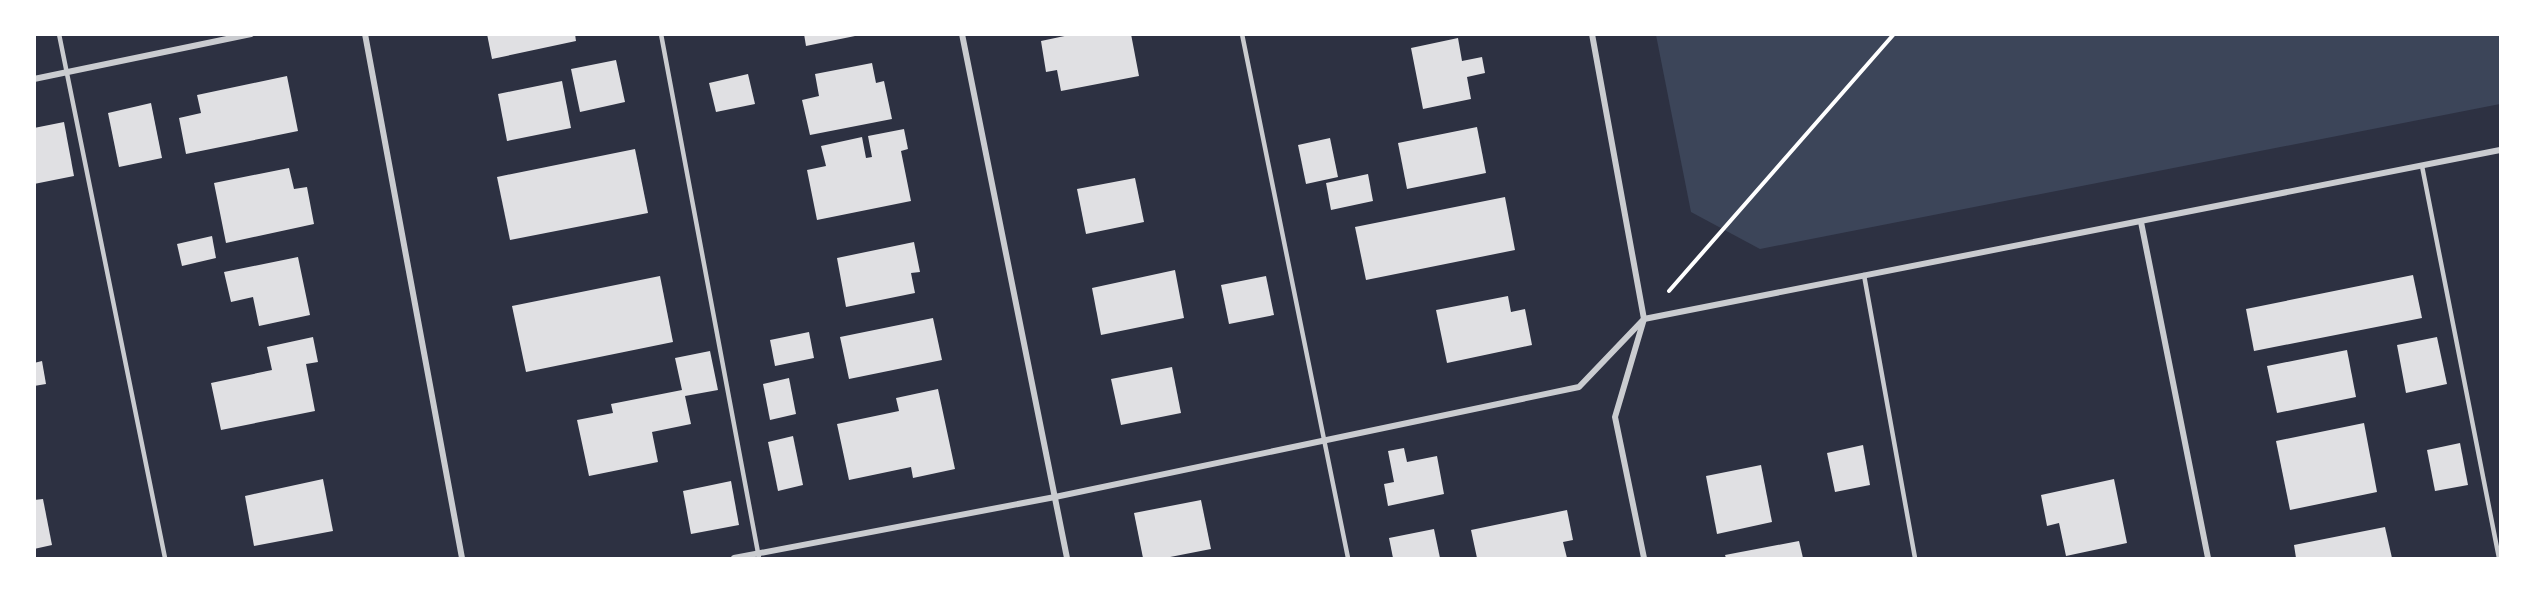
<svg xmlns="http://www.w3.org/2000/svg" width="2535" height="593" font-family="'Open Sans',sans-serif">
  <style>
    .green { fill: #3c4559 }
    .building { fill: #e0e0e3 }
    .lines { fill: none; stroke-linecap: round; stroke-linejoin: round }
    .path { stroke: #fff; stroke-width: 4 }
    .service { stroke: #caccd0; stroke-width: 4.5 }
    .minor { stroke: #caccd0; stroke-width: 6 }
  </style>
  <rect width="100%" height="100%" fill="#2d3142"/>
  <polygon class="green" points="1656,35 2500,35 2500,104 1760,249 1691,212"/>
  <g class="building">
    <polygon points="487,34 575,34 576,41 492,59"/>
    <polygon points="804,34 855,34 855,36 806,46"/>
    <polygon points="1074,34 1131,34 1139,76 1061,91 1057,70 1046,72 1041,41"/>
    <polygon points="1458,38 1462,61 1482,57 1485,73 1467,77 1471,99 1423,109 1411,48"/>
    <polygon points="616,60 625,102 580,112 571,69"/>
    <polygon points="872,63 876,83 884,81 892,119 810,135 802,100 819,96 815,74"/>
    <polygon points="748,74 755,104 716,112 709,83"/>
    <polygon points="287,76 298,131 186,154 179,118 201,113 197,95"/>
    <polygon points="562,81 571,128 507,141 498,94"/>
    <polygon points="151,103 162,158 119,167 108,113"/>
    <polygon points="64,122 74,176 34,184 34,128"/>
    <polygon points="1477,127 1486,173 1407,189 1398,143"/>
    <polygon points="904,129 908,149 901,151 911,201 817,220 807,170 826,166 821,146 862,137 866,158 872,157 868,136"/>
    <polygon points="1330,138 1338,177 1306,184 1298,145"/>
    <polygon points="635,149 648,213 510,240 497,177"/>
    <polygon points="289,168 294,189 307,187 314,224 226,243 214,183"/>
    <polygon points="1368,174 1373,201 1331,210 1326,183"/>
    <polygon points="1135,178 1144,222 1086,234 1077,189"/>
    <polygon points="1505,197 1515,250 1366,280 1355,227"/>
    <polygon points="212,236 216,258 182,266 177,244"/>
    <polygon points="914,242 920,272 911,273 915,293 846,307 837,258"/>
    <polygon points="298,257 310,315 259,326 253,297 231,302 224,272"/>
    <polygon points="1175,270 1184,318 1101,335 1092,288"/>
    <polygon points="2413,275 2422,318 2254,351 2246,309"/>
    <polygon points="660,276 673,342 526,372 512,306"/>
    <polygon points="1266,276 1274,315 1229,324 1221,285"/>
    <polygon points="1508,296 1511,312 1525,309 1532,345 1447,363 1436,310"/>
    <polygon points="933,318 942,360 849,379 840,337"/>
    <polygon points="809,332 814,358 775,366 770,340"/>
    <polygon points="313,337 318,362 306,364 315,411 221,430 211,383 272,370 267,347"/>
    <polygon points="2437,337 2447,384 2406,393 2397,345"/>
    <polygon points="2347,350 2356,397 2277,413 2267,366"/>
    <polygon points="710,351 718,390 685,396 691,424 652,432 658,462 589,476 577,420 613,413 611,404 682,390 675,358"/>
    <polygon points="42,361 46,384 34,386 34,363"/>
    <polygon points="1172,367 1181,413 1121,425 1111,379"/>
    <polygon points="789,378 796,414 770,420 763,384"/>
    <polygon points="938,389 955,469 913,478 911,467 849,480 837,424 899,411 896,398"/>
    <polygon points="2364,423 2377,492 2290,510 2276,441"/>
    <polygon points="793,436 803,485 778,491 768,442"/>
    <polygon points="2460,443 2468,485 2435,491 2427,450"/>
    <polygon points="1863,445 1870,485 1835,492 1827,453"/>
    <polygon points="1404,448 1407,462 1437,456 1444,494 1388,506 1384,484 1394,482 1388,451"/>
    <polygon points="1761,465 1772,522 1717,534 1706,476"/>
    <polygon points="323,479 333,531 254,546 245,496"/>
    <polygon points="2114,479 2127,543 2066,556 2059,523 2047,526 2041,495"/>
    <polygon points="731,481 739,525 691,534 683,491"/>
    <polygon points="43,499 52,545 34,549 34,500"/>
    <polygon points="1201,500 1211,549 1165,558 1143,558 1134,513"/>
    <polygon points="1567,510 1573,540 1563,542 1567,558 1477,558 1471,530"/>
    <polygon points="2385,527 2392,558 2296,558 2294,545"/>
    <polygon points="1434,529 1440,558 1393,558 1389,538"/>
    <polygon points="1799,541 1803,558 1726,558 1725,555"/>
  </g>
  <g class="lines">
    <polyline class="path" points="1669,291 1894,34"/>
    <g class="service">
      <polyline points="59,34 165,558"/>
      <polyline points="661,34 759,558"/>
      <polyline points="1242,34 1348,558"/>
      <polyline points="2422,166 2499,558"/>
      <polyline points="1864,275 1915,558"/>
    </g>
    <g class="minor">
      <polyline points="365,34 462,558"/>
      <polyline points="962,34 1067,558"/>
      <polyline points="1592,34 1644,319 1615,417 1644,558"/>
      <polyline points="34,79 251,34"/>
      <polyline points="2141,222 2208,558"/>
      <polyline points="734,558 1055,497 1579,387 1644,319 2500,150"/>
    </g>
  </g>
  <rect width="2535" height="593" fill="none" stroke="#ffffff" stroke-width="72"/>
</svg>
